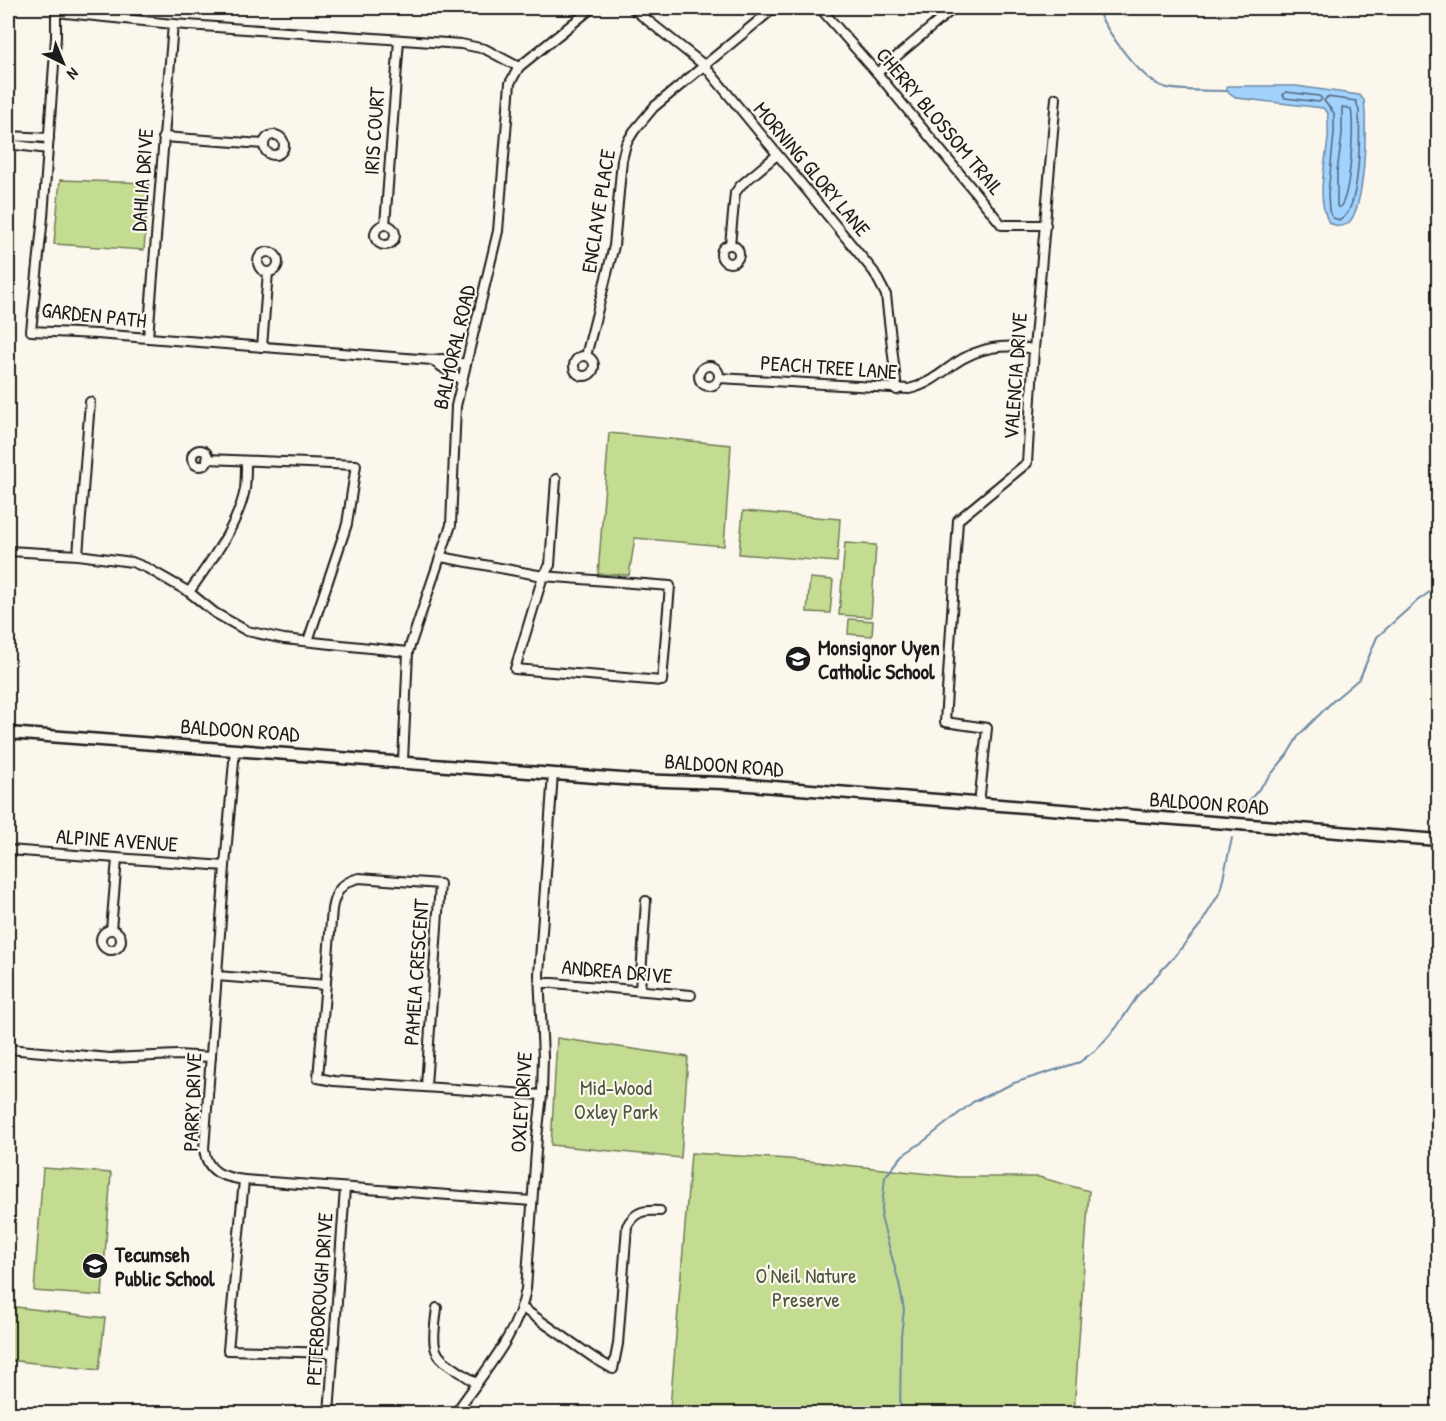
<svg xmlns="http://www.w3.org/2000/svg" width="1446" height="1421" font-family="'Patrick Hand',sans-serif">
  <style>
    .green { fill: #c4dc92; stroke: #707c57; stroke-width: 1.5 }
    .water { fill: #a2d2fe; stroke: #6c89a4; stroke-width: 1.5 }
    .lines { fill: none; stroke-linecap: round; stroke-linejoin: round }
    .shore { stroke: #526576; stroke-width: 1.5 }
    .stream { stroke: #6c89a4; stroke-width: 2 }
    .street-casing { stroke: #1c1c1c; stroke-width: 12 }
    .secondary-casing { stroke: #1c1c1c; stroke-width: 15 }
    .street { stroke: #fbf7ec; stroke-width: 8 }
    .secondary { stroke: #fbf7ec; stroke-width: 10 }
    .labels { text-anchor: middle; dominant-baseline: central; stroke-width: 4.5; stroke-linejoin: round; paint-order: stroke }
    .street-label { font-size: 21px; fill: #1c1c1c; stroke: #fbf7ec }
    .poi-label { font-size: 21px; font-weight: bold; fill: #1c1c1c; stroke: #fbf7ec; text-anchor: start }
    .park-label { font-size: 21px; fill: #4e563f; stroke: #fbf7ec }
  </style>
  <rect width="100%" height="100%" fill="#fbf7ec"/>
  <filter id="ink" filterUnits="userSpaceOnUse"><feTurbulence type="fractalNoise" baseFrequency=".0167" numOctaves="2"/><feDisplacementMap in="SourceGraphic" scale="12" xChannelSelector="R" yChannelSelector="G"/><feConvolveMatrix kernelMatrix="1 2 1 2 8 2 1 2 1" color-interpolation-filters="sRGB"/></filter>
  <g filter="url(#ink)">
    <g class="green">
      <polygon points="60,180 149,183 144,250 54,244"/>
      <polygon points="609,433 731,445 724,546 635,538 629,575 598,574"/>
      <polygon points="743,511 840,519 837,562 739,554"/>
      <polygon points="845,543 876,545 871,617 839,615"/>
      <polygon points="810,578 833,580 830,613 807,612"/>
      <polygon points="849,619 873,621 872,636 848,634"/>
      <polygon points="557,1038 688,1057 681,1158 551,1145"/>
      <polygon points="691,1153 789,1159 958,1177 1039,1177 1089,1191 1074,1413 664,1413 670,1408"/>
      <polygon points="43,1168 111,1173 102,1296 34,1291"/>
      <polygon points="8,1306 105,1318 99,1370 8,1360"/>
    </g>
    <path class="water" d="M1227 86H1296L1359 95 1364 100C1367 122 1366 211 1347 224 1341 228 1335 225 1329 223 1315 196 1326 165 1328 137 1329 129 1327 121 1328 113L1323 108 1237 98 1227 91Z"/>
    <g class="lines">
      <g class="shore">
        <polygon points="1286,92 1319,96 1322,99 1319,102 1285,98 1283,95"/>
        <path d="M1327 97 1356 101 1359 111C1360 133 1361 211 1340 220L1333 218 1329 211 1328 194 1334 134V113L1324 101Z"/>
        <path d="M1342 107 1351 109C1354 126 1351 198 1339 208L1337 206V172L1342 135Z"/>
      </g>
      <g class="stream">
        <path d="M1096 8C1107 31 1139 79 1164 87 1176 92 1213 90 1228 91"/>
        <polyline points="1240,812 1287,755 1299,735 1334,700 1360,678 1377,637 1417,601 1438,586"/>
        <polyline points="900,1414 901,1336 904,1310 899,1283 881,1217 885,1177 903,1155 924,1141 973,1102 1014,1083 1080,1062 1097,1049 1116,1028 1139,994 1174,957 1201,924 1220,892 1232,838"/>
      </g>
      <g class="street-casing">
        <g id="street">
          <polyline points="632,8 704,65 874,272 886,295 897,390"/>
          <polyline points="820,8 877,73 1002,225 1046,225"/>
          <polyline points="877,73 954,8"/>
          <circle cx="274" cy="145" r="10"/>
          <polyline points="8,136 49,138"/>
          <polyline points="163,137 264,144"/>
          <polyline points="8,144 48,149"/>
          <polyline points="385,225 399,40"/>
          <circle cx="385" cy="235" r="10"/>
          <polyline points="730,245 735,193 741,185 777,155"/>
          <circle cx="730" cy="254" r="9"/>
          <circle cx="268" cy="262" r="10"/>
          <polyline points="148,338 173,24"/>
          <polyline points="262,347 268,272"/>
          <polyline points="586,356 614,246 622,160 626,144 634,131 654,107 774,8"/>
          <circle cx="584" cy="366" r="10"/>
          <polyline points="433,361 461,380"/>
          <polyline points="465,364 442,359 432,360 97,334 31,331 43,217 56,37 56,12 173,24 461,44 485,49 519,67"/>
          <circle cx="709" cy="376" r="10"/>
          <path d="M719 378 909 389C927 385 939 375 954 364 979 347 1004 343 1034 349"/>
          <circle cx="200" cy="458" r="8"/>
          <polyline points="207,459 356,465 347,524 308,641"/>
          <polyline points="8,551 78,555 132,562 147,568 189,592 215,613 247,631 284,639 408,652"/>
          <polyline points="78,555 90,402"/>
          <polyline points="441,557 543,576 670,586 662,681 515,669 543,576 550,565 556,479"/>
          <path d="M189 592C210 562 238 526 245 489 246 480 246 471 246 461"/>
          <path d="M235 749 225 866 204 1149C207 1173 223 1177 244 1180L532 1201"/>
          <polyline points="403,761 408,652 451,525 456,406 498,231 510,83 519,67 592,8"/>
          <polyline points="979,804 987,728 945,722 958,520 1027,463 1034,349 1056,98"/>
          <polyline points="8,850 225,866"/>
          <polyline points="111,930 117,859"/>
          <circle cx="111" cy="940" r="10"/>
          <polyline points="217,976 326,985"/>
          <polyline points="541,983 553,983 691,995"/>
          <polyline points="640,990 646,901"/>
          <polyline points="8,1049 110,1058 177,1055 211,1057"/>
          <path d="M426 1086 440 884 359 878C342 882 335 892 332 909L318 1078 334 1081 542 1095"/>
          <polyline points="244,1180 228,1350 333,1353"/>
          <path d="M521 1307 594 1358 613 1369 618 1344 627 1226C635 1211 644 1210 660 1211"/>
          <path d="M437 1308C430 1362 434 1353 476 1383"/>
          <polyline points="329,1414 345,1188"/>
          <path d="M455 1414C481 1375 518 1336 526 1289L537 1137 542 1095 543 1057 539 974 553 773"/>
        </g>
      </g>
      <g class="secondary-casing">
        <polyline id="secondary" points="8,733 635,780 723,783 1438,840"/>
      </g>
      <use href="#street" class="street"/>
      <use href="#secondary" class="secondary"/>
    </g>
  </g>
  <defs>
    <g id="school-disc" transform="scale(1.35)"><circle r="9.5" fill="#1c1c1c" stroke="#fbf7ec"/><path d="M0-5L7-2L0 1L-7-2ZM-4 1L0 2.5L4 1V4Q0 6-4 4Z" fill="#fff"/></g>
  </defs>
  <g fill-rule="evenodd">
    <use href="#school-disc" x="798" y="659"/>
    <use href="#school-disc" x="95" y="1266"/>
  </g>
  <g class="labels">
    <g class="street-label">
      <text transform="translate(940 121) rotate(50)">CHERRY BLOSSOM TRAIL</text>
      <text transform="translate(374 131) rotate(-86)">IRIS COURT</text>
      <text transform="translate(812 169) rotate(50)">MORNING GLORY LANE</text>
      <text transform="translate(142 180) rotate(-86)">DAHLIA DRIVE</text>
      <text transform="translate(598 211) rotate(-81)">ENCLAVE PLACE</text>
      <text transform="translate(94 315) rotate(6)">GARDEN PATH</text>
      <text transform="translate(454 347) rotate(-77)">BALMORAL ROAD</text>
      <text transform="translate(829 367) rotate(4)">PEACH TREE LANE</text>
      <text transform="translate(1015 376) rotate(-86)">VALENCIA DRIVE</text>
      <text transform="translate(240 730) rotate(4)">BALDOON ROAD</text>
      <text transform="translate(724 765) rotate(4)">BALDOON ROAD</text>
      <text transform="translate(1209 803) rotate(4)">BALDOON ROAD</text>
      <text transform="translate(117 840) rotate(4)">ALPINE AVENUE</text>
      <text transform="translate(617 971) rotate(5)">ANDREA DRIVE</text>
      <text transform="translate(416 972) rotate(-86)">PAMELA CRESCENT</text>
      <text transform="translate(192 1102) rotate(-88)">PARRY DRIVE</text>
      <text transform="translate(521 1102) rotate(-86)">OXLEY DRIVE</text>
      <text transform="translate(319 1299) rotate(-86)">PETERBOROUGH DRIVE</text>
    </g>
    <g class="poi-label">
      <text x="818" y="647">Monsignor Uyen<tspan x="818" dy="24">Catholic School</tspan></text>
      <text x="115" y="1254">Tecumseh<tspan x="115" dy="24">Public School</tspan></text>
    </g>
    <g class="park-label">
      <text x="616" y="1087">Mid-Wood<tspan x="616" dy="24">Oxley Park</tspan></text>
      <text x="806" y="1275">O'Neil Nature<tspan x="806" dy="24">Preserve</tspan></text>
    </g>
  </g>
  <rect width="1446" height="1421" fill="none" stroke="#fbf7ec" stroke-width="30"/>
  <rect x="15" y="15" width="1416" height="1391" fill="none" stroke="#1c1c1c" stroke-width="2" filter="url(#ink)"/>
  <g transform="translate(63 63) rotate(137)" stroke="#fbf7ec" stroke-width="4.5" paint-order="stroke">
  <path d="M0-4.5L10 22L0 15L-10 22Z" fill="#1c1c1c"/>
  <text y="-9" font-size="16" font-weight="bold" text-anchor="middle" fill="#1c1c1c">N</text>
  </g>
</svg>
